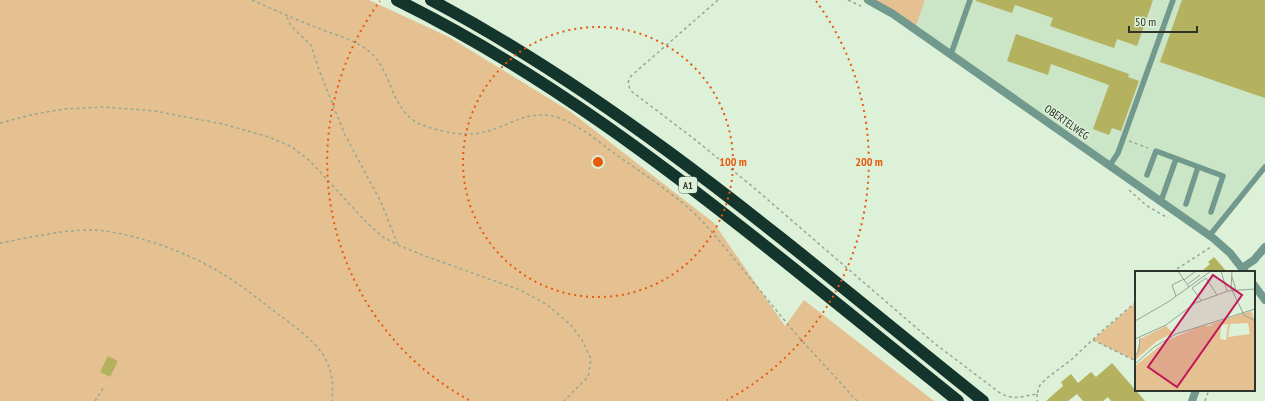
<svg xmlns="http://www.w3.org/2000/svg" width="1265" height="401" font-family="'PT Sans Narrow',sans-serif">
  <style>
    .built { fill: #cbe5c7 }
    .green { fill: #e5c192 }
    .building { fill: #b4b15f }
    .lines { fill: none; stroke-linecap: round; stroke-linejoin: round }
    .path { stroke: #97a794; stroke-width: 1.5; stroke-dasharray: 3 3; stroke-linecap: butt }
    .lane { stroke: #71998d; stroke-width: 5.5 }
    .street { stroke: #71998d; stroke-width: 8 }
    .highway { stroke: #13352c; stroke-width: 12 }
    .ring { fill: none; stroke: #e8590c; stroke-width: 2; stroke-dasharray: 2 4 }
    .labels { text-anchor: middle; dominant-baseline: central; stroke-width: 3; stroke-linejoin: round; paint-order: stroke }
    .shield { fill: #dcf1d8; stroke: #616d5f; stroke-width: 1 }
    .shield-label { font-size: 10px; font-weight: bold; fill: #2c342b }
    .street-label { font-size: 11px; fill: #2c342b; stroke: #dcf1d8 }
    .inset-road { fill: none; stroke: #96a593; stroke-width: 1 }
    .view { fill: #c2185b; fill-opacity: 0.15; stroke: #c2185b; stroke-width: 2 }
    .inset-edge { fill: none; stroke: #2c342b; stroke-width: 2 }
    .centre { fill: #e8590c; stroke: #dcf1d8; stroke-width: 2 }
    .ring-label { font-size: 12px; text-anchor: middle; font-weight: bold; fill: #e8590c; stroke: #dcf1d8; stroke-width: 3; stroke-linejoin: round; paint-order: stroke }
  </style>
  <rect width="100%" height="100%" fill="#dcf1d8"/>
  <polygon class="built" points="925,0 1265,0 1265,167 1210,235 915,29"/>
  <g class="green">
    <polygon points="0,0 369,0 449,37 571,112 714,223 785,326 804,300 934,401 857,401 855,400 853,401 0,401"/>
    <polygon points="868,0 925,0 915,29"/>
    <polygon points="1136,302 1136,361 1093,340"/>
  </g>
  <g class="building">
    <polygon points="976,0 1153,0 1137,46 1117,39 1114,48 1050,26 1053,18 1015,5 1012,13 976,1"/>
    <polygon points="1182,0 1265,0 1265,98 1160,62"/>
    <polygon points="1016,34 1129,74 1128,77 1139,81 1121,131 1112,128 1109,135 1093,129 1109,85 1051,64 1048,75 1007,61"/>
    <polygon points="1214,257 1227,272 1201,272 1210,264 1208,262"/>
    <polygon points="108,356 118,361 110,377 100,372"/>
    <polygon points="1112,363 1145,401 1111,401 1108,397 1103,401 1083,401 1077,394 1068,401 1046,401 1063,386 1061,382 1071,374 1078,383 1091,372 1096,377"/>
  </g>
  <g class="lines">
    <g class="path">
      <path d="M252 0C272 9 292 18 313 26 332 34 354 39 370 52 393 72 390 110 420 124 440 132 464 137 485 132 512 125 529 108 559 118 581 126 600 143 618 156 645 175 673 193 696 215 707 226 717 238 727 250 743 270 760 290 776 310 802 342 830 371 857 401"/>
      <path d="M718 0 631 76C627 82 628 85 631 91L693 138 753 187 934 343 1000 393C1015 401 1021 396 1037 394L1040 385 1047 378 1071 360 1102 331 1136 302"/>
      <polyline points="848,0 861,6"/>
      <polyline points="287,17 291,26 311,45 319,70 345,135 381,202 398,245"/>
      <polyline points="0,123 35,114 65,109 103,107 155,111 223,124 269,137 292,147 310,161 367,223 383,237 398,245 425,256 520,290 546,304 571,325 582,340 591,359 588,377 564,401"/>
      <polyline points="1129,141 1148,148"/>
      <polyline points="1129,190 1147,206 1168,218"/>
      <path d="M0 243C32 237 74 227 105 231 140 236 186 252 216 270 238 282 258 299 278 314 295 327 318 342 327 362 333 375 333 388 332 401"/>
      <polyline points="1172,272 1211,247"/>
      <polyline points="1093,340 1136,361"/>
      <polyline points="1037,394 1037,401"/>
      <polyline points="95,401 104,387"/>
      <polyline points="1205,401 1209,390"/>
    </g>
    <g class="lane">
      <polyline points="951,54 970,0"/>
      <polyline points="1110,165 1118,153 1173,0"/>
      <polyline points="1147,175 1156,151 1223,176 1211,212"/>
      <polyline points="1161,201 1176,159"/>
      <polyline points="1186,204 1198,167"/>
      <polyline points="1210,235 1265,167"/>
    </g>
    <g class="street">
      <polyline points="868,0 893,14 1213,238 1230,253 1245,272"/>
      <polyline points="1242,268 1254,260 1265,247"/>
      <polyline points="1254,285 1265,300"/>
      <polyline points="1192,401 1196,390"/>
    </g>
    <g class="highway">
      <path d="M397 0C541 71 668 168 793 268 848 313 903 357 958 401"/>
      <path d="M431 0C633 107 805 259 983 401"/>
    </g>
  </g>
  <g class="ring">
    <circle cx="598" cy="162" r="135"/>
    <path d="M469 400A271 271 0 0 1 380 1M816 1A271 271 0 0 1 727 400"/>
  </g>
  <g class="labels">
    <rect class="shield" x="679" y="177" width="18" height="16" rx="3"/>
    <g class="shield-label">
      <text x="688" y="185">A1</text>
    </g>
    <g class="street-label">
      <text transform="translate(1067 122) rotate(35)">OBERTELWEG</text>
    </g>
  </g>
  <g transform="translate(1135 271)">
    <rect width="120" height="120" fill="#dcf1d8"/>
    <path d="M116 40 120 50V120H0V95L31 70 66 55H77L76 53ZM113 52 115 63 93 66 95 53ZM93 53 91 69 85 68 86 54ZM31 55 38 62 22 70 0 89 5 68Z" fill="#e5c192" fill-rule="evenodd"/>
    <path class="inset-road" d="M43 0 54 16M86 0 92 20M97 6 101 19M49 9 61 0M53 13 65 4M96 19 97 0M97 19 109 44 120 50M41 25 37 14 49 8M66 29 57 17 71 7 82 24M0 50 33 31 76 0M0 68 31 54 60 32 93 20 120 18M0 85 4 79 5 67M0 93 19 76 41 63 120 38"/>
    <path class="view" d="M78 4 107 24 42 116 13 96Z"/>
    <rect width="120" height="120" class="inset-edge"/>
  </g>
  <circle cx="598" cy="162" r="6" class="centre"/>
  <g class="ring-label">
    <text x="733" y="166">100 m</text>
    <text x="869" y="166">200 m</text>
  </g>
  <path d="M1129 26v6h68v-6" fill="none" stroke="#2c342b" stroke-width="2"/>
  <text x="1135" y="26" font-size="12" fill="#2c342b" stroke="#dcf1d8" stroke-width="3" paint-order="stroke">50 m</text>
</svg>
